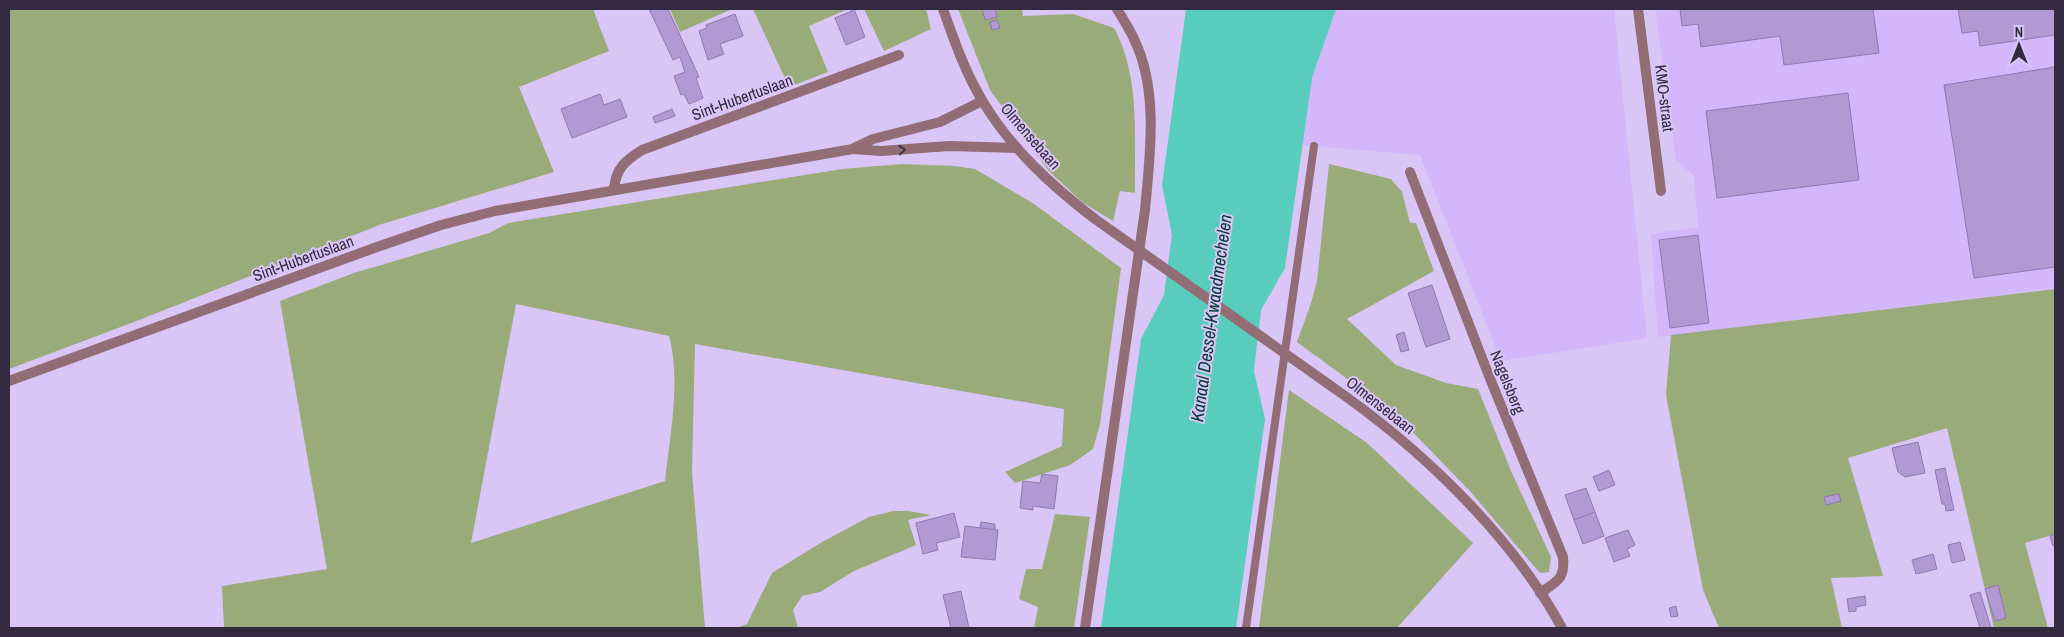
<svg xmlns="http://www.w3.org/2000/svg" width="2064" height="637" font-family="'Archivo Narrow',sans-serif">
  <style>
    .built { fill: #d4b7fb }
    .green { fill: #9aab7a; fill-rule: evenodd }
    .water { fill: #58ccbd }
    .building { fill: #b299d4; stroke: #8f77af }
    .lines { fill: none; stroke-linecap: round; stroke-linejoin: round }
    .service { stroke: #926d76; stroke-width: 8 }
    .minor { stroke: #926d76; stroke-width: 10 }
    .tertiary { stroke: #926d76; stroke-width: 10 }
    .tertiary-bridge { stroke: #926d76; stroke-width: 10 }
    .oneway { stroke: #413348 }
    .labels { text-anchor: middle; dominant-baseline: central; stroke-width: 4; stroke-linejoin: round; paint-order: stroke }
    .street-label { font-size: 16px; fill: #332940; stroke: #d9c5f6 }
    .water-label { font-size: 18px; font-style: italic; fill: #023b35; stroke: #d9c5f6 }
  </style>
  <rect width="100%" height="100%" fill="#d9c5f6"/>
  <g class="built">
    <polygon points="1336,9 1614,9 1647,338 1501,361 1420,155 1302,145 1312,78"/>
    <polygon points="1655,9 2055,9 2055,288 1658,337 1651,234 1698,227 1694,176 1676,160"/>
  </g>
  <g class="green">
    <polygon points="9,9 593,9 609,51 519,87 554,172 382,224 134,322 9,369"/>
    <polygon points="670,9 732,9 680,32"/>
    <polygon points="753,9 848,9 809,26 828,72 789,87"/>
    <polygon points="864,9 926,9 931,29 884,51"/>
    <path d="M958 9H1022L1023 16 1073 14 1114 28C1141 78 1134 137 1135 193L1120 191 1113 221 1082 202 1048 170 990 90Z"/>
    <path d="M902 164 955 166 975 169 1034 204 1121 268 1100 424 1093 449 1070 465 1015 483 1005 472 1062 446 1064 409 695 344 692 472 705 628H224L222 586 327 569 280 301 354 273 489 233 508 223 842 169ZM516 304 669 336C681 380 670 435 665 481L471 543Z"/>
    <polygon points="1329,164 1391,179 1402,192 1410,223 1416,223 1434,271 1347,319 1396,365 1446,383 1478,389 1511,471 1551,557 1549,572 1540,573 1469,490 1395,414 1297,342 1311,303 1317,281"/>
    <polygon points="2055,289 2055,534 2025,543 2048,628 1994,628 1947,428 1848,458 1883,576 1831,578 1842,628 1719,628 1703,590 1666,395 1671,335"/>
    <polygon points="1289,390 1367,443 1473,543 1397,628 1259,628"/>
    <polygon points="893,511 908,511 931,515 908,520 916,545 854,571 820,592 802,596 793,610 798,628 736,628 747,624 772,573 822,542 869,517"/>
    <polygon points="1055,514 1090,517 1074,628 1034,628 1038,607 1019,599 1026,569 1042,569"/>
  </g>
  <polygon class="water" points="1186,9 1336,9 1312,78 1285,268 1261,310 1254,371 1265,419 1236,628 1101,628 1141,339 1164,295 1172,235 1162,185"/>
  <g class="building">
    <polygon points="649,9 668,9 699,77 696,78 703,98 689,104 684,94 681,95 674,76 685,72 680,57 673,60"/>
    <polygon points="851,9 854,9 865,37 846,45 835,18 852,11"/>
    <polygon points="982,9 995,9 997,17 985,20"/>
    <polygon points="1680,9 1873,9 1879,53 1784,65 1780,36 1701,47 1698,24 1682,26"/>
    <polygon points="1958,9 2055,9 2055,35 1980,46 1978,31 1962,33"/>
    <polygon points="735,14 743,36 720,44 724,54 708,60 699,31 707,28 706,25"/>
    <polygon points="997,20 1000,28 992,30 990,22"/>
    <polygon points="2055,67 2055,267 1974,278 1944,85"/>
    <polygon points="1848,93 1859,180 1717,198 1706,111"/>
    <polygon points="600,94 604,105 620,99 627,117 572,138 561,109"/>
    <polygon points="672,109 675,116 655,123 653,117"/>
    <polygon points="1698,235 1709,323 1670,328 1659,240"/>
    <polygon points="1432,285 1450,339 1426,347 1408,293"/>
    <polygon points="1404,332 1409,350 1401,352 1396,335"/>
    <polygon points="1918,442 1925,473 1905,477 1898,472 1892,448"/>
    <polygon points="1945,468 1954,510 1946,511 1945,504 1942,504 1935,470"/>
    <polygon points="1609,470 1615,485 1599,491 1593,477"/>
    <polygon points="1042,474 1058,476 1054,509 1033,506 1033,510 1020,508 1023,481 1040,483"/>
    <polygon points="1586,488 1595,512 1574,520 1565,495"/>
    <polygon points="1839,494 1841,501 1826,505 1824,497"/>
    <polygon points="1595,512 1604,536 1583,544 1574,520"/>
    <polygon points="954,513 960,537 936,543 938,550 923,554 916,523"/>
    <polygon points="981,522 995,524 995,530 980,528"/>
    <polygon points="965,526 998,530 995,560 961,557"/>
    <polygon points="1628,530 1635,545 1627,549 1630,556 1614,562 1605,538"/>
    <polygon points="2055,534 2055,546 2053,546 2050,536"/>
    <polygon points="1960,542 1965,560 1952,563 1948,545"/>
    <polygon points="1933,554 1937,569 1916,574 1912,560"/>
    <polygon points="1998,585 2006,618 1995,621 1985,589"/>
    <polygon points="961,591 969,628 951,628 943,595"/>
    <polygon points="1980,592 1991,628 1980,628 1970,595"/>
    <polygon points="1865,596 1866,605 1856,607 1856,611 1849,612 1847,599"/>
    <polygon points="1676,606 1678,616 1671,617 1669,608"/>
  </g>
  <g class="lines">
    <polyline class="service" points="1246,628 1314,146"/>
    <g class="minor">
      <polyline points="1638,9 1661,191"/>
      <path d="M1410 172 1489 376 1563 557C1565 579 1558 581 1540 593"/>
      <path d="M614 189C616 168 625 161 642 150L899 55"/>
      <path d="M1085 628 1145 210C1150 155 1159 90 1134 39 1129 28 1123 19 1117 9"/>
    </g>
    <g class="tertiary">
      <path d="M943 9C954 40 965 72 982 100 1010 148 1052 186 1095 219"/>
      <polyline points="854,148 873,139 940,122 982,101"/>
      <polyline points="9,381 377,247 441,225 495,211 853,149 881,151 949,146 1017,148"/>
      <path d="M1331 386C1418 446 1511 534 1562 628"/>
    </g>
    <polyline class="tertiary-bridge" points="1095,219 1331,386"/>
  </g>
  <defs><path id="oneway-chevron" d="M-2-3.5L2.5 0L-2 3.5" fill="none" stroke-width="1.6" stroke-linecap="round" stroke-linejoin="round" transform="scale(1.25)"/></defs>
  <use class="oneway" href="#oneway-chevron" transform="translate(902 150) rotate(-4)"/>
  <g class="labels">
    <g class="street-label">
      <text transform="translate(742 97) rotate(-20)">Sint-Hubertuslaan</text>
      <text transform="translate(1665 98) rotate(83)">KMO-straat</text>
      <text transform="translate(1031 136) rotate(49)">Olmensebaan</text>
      <text transform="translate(303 258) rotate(-20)">Sint-Hubertuslaan</text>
      <text transform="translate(1508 382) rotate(68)">Nagelsberg</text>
      <text transform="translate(1381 405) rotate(38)">Olmensebaan</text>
    </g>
    <g class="water-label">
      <text transform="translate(1211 318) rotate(-82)">Kanaal Dessel-Kwaadmechelen</text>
    </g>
  </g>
  <rect width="2064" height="637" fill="none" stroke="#332940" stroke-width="20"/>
  <g transform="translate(2019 45)" stroke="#d9c5f6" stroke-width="4" paint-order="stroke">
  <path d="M0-4L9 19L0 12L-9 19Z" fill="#332940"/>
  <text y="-8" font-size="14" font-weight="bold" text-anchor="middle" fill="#332940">N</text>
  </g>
</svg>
